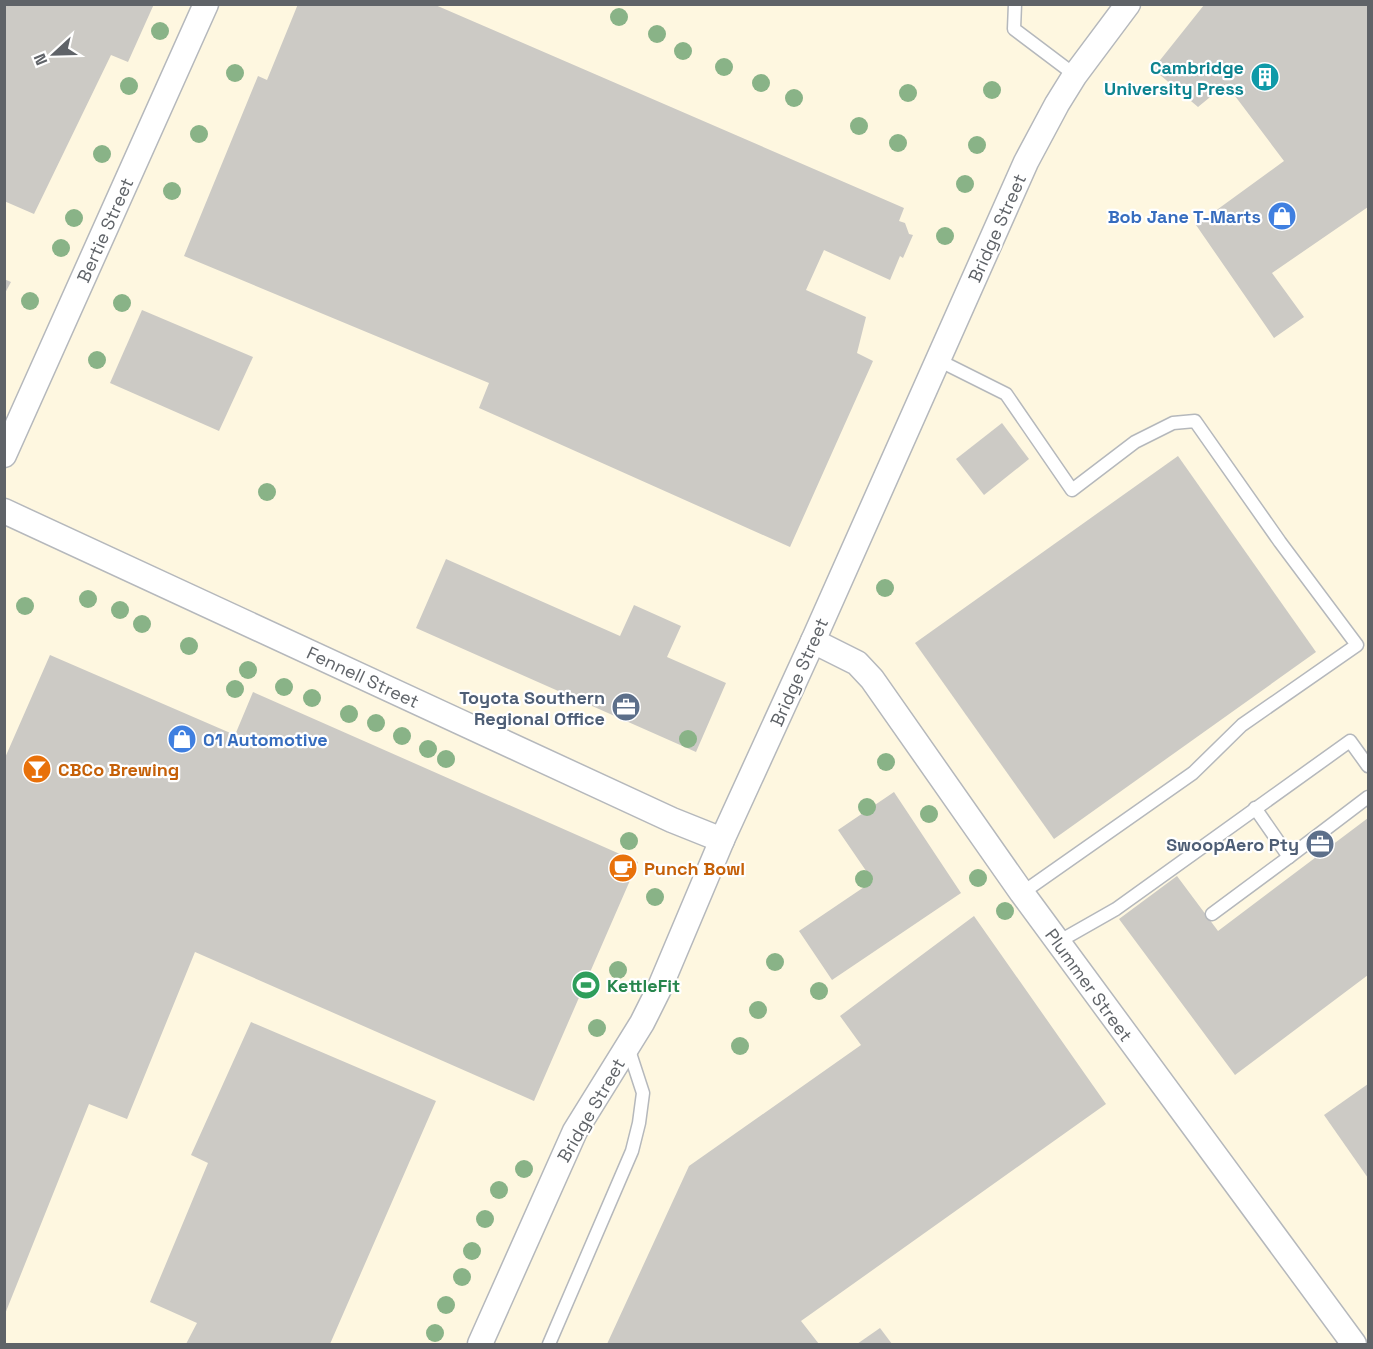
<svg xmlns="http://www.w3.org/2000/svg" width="1373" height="1349" font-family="'Space Grotesk',sans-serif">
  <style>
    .commercial { fill: #fef7e0 }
    .building { fill: #cccac5 }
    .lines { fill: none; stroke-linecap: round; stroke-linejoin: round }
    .service-casing { stroke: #b5b8bc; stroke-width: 15 }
    .minor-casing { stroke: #b5b8bc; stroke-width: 27 }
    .service { stroke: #fff; stroke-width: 12 }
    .minor { stroke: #fff; stroke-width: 24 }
    .tree { fill: #89b387 }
    .labels { text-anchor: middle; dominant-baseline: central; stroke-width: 4.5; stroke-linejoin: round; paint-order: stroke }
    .culture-label { font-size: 18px; font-weight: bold; fill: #0d838f; stroke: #fff; text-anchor: end }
    .shop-label { font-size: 18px; font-weight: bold; fill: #366cbe; stroke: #fff; text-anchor: end }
    .street-label { font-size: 18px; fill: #5f6368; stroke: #fff }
    .service-label { font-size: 18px; font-weight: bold; fill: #4e5e75; stroke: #fff; text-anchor: end }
    .food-label { font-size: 18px; font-weight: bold; fill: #c56008; stroke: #fff; text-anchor: start }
    .leisure-label { font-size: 18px; font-weight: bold; fill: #27864d; stroke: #fff; text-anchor: start }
  </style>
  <rect width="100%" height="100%" fill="#f1efe8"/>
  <rect class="commercial" x="5" y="5" width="1363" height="1339"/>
  <g class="building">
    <polygon points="4,4 154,4 128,62 111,55 34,214 4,201"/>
    <polygon points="298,4 433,4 904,208 899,221 905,223 909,234 913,235 903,258 900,256 890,280 824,250 806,290 866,317 857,353 873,361 790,547 479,408 489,383 184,256 258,76 267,80"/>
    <polygon points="1204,5 1368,5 1368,207 1272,273 1304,317 1274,338 1196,225 1284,161 1226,84 1198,107 1153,69"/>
    <polygon points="4,279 11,282 4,295"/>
    <polygon points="142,310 253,357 219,431 110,383"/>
    <polygon points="1002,423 1029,459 984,495 956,459"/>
    <polygon points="1178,456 1316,652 1054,839 915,643"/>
    <polygon points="446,559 620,636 634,605 681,626 667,657 726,683 696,752 416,628"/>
    <polygon points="50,655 235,735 253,692 638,862 534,1101 195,952 127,1119 89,1104 5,1314 4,760"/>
    <polygon points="894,792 961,893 832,980 799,931 873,881 838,830"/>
    <polygon points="1368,818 1368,975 1235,1075 1119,919 1177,876 1218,931"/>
    <polygon points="974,916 1106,1104 801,1321 819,1344 607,1344 689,1166 861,1045 840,1016"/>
    <polygon points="251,1022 436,1101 330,1344 186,1344 197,1323 150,1302 208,1163 191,1155"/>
    <polygon points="1368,1084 1368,1178 1324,1115"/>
    <polygon points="880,1328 892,1344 857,1344"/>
  </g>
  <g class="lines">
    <g class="service-casing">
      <g id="service">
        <polyline points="1015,4 1014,29 1075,75"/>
        <polyline points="938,360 1006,394 1072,490 1135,442 1173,423 1195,421 1280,542 1357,645 1242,725 1193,773 1022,893"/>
        <polyline points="1255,808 1289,857 1368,797"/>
        <polyline points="1212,914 1289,857"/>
        <polyline points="1058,942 1116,909 1350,741 1368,766"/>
        <polyline points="549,1344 632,1151 639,1123 643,1093 628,1047"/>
      </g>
    </g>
    <g class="minor-casing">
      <g id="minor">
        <polyline points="4,455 206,4"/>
        <polyline points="4,511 672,820 722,840"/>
        <polyline points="813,641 857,663 872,679 1022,893 1354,1344"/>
        <polyline points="480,1344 575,1131 642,1023 660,987 722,840 813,641 1026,162 1057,104 1075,75 1128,4"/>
      </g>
    </g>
    <use href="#service" class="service"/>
    <use href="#minor" class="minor"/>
  </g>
  <g class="tree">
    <circle cx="619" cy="17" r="9"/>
    <circle cx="160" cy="31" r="9"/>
    <circle cx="657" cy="34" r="9"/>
    <circle cx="683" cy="51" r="9"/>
    <circle cx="724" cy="67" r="9"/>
    <circle cx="235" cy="73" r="9"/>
    <circle cx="761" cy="83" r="9"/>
    <circle cx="129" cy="86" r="9"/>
    <circle cx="992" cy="90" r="9"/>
    <circle cx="908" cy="93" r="9"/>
    <circle cx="794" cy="98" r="9"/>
    <circle cx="859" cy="126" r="9"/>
    <circle cx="199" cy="134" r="9"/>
    <circle cx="898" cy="143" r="9"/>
    <circle cx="977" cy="145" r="9"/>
    <circle cx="102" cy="154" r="9"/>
    <circle cx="965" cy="184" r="9"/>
    <circle cx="172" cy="191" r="9"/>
    <circle cx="74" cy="218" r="9"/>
    <circle cx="945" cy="236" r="9"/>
    <circle cx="61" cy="248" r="9"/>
    <circle cx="30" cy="301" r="9"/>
    <circle cx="122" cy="303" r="9"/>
    <circle cx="97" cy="360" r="9"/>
    <circle cx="267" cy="492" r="9"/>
    <circle cx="885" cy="588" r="9"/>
    <circle cx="88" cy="599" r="9"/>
    <circle cx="25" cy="606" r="9"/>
    <circle cx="120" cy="610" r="9"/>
    <circle cx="142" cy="624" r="9"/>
    <circle cx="189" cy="646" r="9"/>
    <circle cx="248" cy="670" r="9"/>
    <circle cx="284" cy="687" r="9"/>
    <circle cx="235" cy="689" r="9"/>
    <circle cx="312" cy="698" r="9"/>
    <circle cx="349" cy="714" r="9"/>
    <circle cx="376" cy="723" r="9"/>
    <circle cx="402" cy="736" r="9"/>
    <circle cx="688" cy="739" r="9"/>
    <circle cx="428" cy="749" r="9"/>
    <circle cx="446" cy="759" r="9"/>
    <circle cx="886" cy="762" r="9"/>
    <circle cx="867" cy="807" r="9"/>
    <circle cx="929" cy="814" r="9"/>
    <circle cx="629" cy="841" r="9"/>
    <circle cx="978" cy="878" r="9"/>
    <circle cx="864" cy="879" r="9"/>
    <circle cx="655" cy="897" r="9"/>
    <circle cx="1005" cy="911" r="9"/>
    <circle cx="775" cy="962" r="9"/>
    <circle cx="618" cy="970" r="9"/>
    <circle cx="819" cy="991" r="9"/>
    <circle cx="758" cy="1010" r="9"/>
    <circle cx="597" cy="1028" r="9"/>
    <circle cx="740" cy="1046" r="9"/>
    <circle cx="524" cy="1169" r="9"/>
    <circle cx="499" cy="1190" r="9"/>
    <circle cx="485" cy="1219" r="9"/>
    <circle cx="472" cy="1251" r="9"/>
    <circle cx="462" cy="1277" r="9"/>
    <circle cx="446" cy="1305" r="9"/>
    <circle cx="435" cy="1333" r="9"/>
  </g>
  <defs>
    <g id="building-disc" transform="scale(1.5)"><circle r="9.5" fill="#0f9aa8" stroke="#fff"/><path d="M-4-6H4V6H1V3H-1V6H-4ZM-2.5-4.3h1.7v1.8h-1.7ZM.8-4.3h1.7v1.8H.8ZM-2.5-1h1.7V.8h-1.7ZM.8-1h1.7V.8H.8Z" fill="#fff"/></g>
    <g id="shop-disc" transform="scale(1.5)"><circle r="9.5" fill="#3f7fe0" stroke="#fff"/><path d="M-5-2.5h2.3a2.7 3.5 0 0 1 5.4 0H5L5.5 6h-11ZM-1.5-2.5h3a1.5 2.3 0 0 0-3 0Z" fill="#fff"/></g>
    <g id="office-disc" transform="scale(1.5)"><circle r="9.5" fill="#5c6f8a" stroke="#fff"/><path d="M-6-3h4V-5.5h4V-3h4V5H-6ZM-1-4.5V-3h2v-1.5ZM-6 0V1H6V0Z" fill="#fff"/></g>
    <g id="bar-disc" transform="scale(1.5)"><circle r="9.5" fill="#e8710a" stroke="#fff"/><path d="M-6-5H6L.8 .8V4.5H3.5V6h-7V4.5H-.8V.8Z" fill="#fff"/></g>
    <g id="cafe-disc" transform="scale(1.5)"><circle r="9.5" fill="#e8710a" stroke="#fff"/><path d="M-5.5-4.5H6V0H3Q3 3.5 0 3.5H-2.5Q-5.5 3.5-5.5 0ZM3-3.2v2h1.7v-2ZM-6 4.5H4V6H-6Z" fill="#fff"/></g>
    <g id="stadium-disc" transform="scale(1.5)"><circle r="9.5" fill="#2e9e5b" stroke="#fff"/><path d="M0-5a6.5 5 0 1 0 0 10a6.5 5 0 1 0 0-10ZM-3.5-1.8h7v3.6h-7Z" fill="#fff"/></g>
  </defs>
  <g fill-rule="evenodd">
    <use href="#building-disc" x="1265" y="77"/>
    <use href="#shop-disc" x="1282" y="216"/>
    <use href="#office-disc" x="626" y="707"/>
    <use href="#shop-disc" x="182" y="739"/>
    <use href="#bar-disc" x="37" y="769"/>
    <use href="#office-disc" x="1320" y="844"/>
    <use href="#cafe-disc" x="623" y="868"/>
    <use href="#stadium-disc" x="586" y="985"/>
  </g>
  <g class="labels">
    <g class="culture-label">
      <text x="1244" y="67">Cambridge<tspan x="1244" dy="21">University Press</tspan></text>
    </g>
    <g class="shop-label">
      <text x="1261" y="216">Bob Jane T-Marts</text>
      <text x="203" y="739" text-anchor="start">01 Automotive</text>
    </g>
    <g class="street-label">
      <text transform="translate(997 228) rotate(-66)">Bridge Street</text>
      <text transform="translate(105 230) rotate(-66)">Bertie Street</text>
      <text transform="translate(799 672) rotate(-66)">Bridge Street</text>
      <text transform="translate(363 677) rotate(25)">Fennell Street</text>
      <text transform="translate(1089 985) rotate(54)">Plummer Street</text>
      <text transform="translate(591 1110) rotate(-60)">Bridge Street</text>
    </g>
    <g class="service-label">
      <text x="605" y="697">Toyota Southern<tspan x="605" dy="21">Regional Office</tspan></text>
      <text x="1299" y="844">SwoopAero Pty</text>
    </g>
    <g class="food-label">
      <text x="58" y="769">CBCo Brewing</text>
      <text x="644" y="868">Punch Bowl</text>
    </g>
    <g class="leisure-label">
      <text x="607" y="985">KettleFit</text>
    </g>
  </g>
  <rect width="1373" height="1349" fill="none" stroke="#5f6368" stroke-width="12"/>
  <g transform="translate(54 54) rotate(248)" stroke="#ffffff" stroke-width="4.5" paint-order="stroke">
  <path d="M0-4.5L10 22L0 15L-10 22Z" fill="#5f6368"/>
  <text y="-9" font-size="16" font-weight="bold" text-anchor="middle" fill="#5f6368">N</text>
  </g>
</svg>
